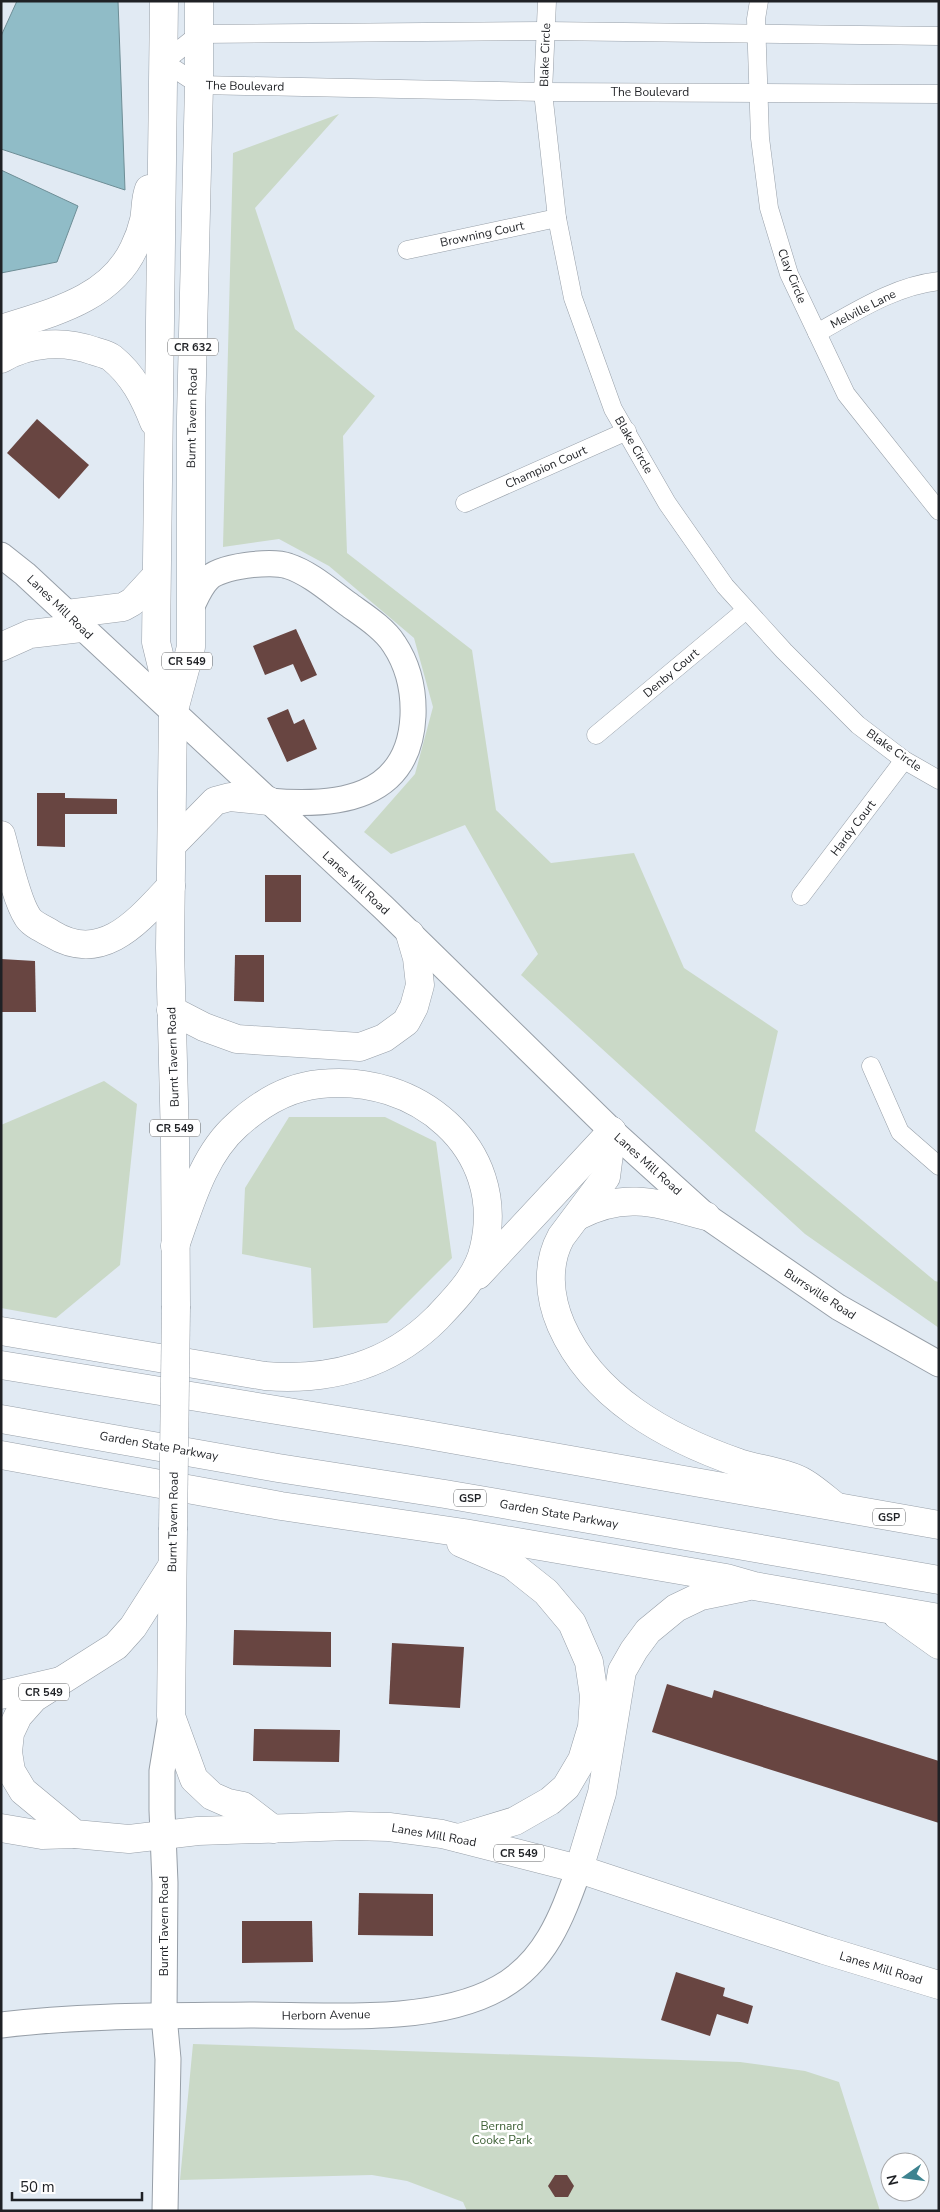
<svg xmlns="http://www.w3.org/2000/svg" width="940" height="2212" font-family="'Nunito Sans',sans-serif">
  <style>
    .green { fill: #cad9c7 }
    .water { fill: #90bcc7; stroke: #6e8e96 }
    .building { fill: #684541 }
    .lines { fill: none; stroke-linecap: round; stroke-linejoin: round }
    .street-casing { stroke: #979fa8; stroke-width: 19 }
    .secondary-casing { stroke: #979fa8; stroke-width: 27 }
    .primary-casing { stroke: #979fa8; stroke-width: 29 }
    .highway-casing { stroke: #979fa8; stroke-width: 29 }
    .street { stroke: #fff; stroke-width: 18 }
    .secondary { stroke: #fff; stroke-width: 25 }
    .primary { stroke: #fff; stroke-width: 28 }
    .highway { stroke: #fff; stroke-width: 28 }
    .primary-bridge-casing { stroke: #979fa8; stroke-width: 29; stroke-linecap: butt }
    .primary-bridge { stroke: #fff; stroke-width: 28 }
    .labels { text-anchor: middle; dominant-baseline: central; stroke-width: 5; stroke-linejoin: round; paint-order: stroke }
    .shield { fill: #fff; stroke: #626466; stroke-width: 1 }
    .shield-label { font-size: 11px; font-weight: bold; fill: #1f2125 }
    .street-label { font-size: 12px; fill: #1f2125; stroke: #fff }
    .park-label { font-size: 12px; fill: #3c5f34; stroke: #fff }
  </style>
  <rect width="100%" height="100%" fill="#e1eaf3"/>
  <g class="green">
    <polygon points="339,114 255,208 295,329 375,396 343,436 347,553 472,650 496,810 551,863 634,853 684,968 778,1031 755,1131 935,1281 939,1282 939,1328 805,1234 521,975 538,954 465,825 391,854 364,832 415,774 433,707 414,638 329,566 279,539 223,547 233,153"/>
    <polygon points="104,1081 137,1104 120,1265 56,1318 1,1308 1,1125"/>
    <polygon points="289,1117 385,1117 436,1142 452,1258 387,1323 313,1328 311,1268 242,1254 245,1188"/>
    <polygon points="193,2044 740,2062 805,2071 839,2082 880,2211 467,2211 463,2202 407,2181 372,2175 180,2180"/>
  </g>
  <g class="water">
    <polygon points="17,1 118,1 125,190 1,149 1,36"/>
    <polygon points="1,170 78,206 57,262 1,273"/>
  </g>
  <g class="building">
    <polygon points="37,419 89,465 59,499 7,453"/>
    <polygon points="296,629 317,675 301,682 293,664 265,675 253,646"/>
    <polygon points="288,709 294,724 304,719 317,749 287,762 267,718"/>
    <polygon points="37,793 65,793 65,798 117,799 117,814 65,814 65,847 37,846"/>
    <rect x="265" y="875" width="36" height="47"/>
    <polygon points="235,955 264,955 264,1002 234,1001"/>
    <polygon points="1,959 35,961 36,1012 1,1012"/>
    <polygon points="234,1630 331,1632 331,1667 233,1665"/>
    <polygon points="392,1643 464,1647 460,1708 389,1704"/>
    <polygon points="667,1684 712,1698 714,1690 939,1761 939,1823 652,1732"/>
    <polygon points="254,1729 340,1730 339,1762 253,1761"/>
    <polygon points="359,1893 433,1894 433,1936 358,1935"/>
    <polygon points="242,1921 312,1921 313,1962 242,1963"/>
    <polygon points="676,1972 725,1988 723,1996 753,2006 748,2024 717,2014 710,2036 661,2020"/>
    <polygon points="555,2175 567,2175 574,2186 568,2197 555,2197 548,2186"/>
  </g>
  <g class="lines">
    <g class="street-casing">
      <g id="street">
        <polyline points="547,1 543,92 557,218 573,298 613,409 667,503 725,586 784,651 858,725 904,760 939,780"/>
        <polyline points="759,1 756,19 760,138 769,208 789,274 846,394 939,511"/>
        <polyline points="939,36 545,31 199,34 164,62 199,85 543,92 939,94"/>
        <polyline points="407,250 557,218"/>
        <path d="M817 333C855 312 894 286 939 281"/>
        <polyline points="465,503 627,431"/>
        <polyline points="596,735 746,610"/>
        <polyline points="801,896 904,760"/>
        <polyline points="871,1066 900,1132 939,1166"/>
      </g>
    </g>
    <g class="secondary-casing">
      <g id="secondary">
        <polyline points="1,555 25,574 384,908 612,1131 706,1216 838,1307 939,1364"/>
        <path d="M191 608C196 598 200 587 208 579 219 566 272 560 288 566 310 573 330 591 348 604 363 615 384 628 394 644 408 665 414 690 413 716 409 800 336 807 269 801"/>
        <path d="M1 2025C84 2015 167 2016 250 2015 325 2015 433 2025 499 1988 546 1962 562 1916 579 1869"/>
        <polyline points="165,2211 168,2059 164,2016 165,1883 162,1810 162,1771 171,1716"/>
      </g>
    </g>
    <g class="primary-casing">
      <g id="primary">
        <polyline points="164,1 156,642 173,712 170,948 175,1140 176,1306"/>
        <path d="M1 329C50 313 110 300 134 248 138 240 142 229 144 220 146 210 145 199 149 189"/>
        <path d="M1 359C29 342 64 340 94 351 100 353 107 354 112 358 133 375 144 397 154 422"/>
        <polyline points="67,614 123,607 132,602 156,576"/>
        <polyline points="1,647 30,634 81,628"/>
        <polyline points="174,710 191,647 191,417 199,85 199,1"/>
        <path d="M1 835C7 856 16 899 27 916 31 924 44 929 52 934 103 965 139 920 171 886"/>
        <polyline points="173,844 215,801 230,797 269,801"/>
        <polyline points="171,1010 204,1027 237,1039 360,1047 384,1038 406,1022 414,1007 420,985 417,958 410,934"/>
        <polyline points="173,1530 171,1716 194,1779 212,1796 228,1803 243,1806 273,1829"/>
        <polyline points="172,1566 133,1627 116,1646 34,1698 18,1716 10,1733 8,1752 11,1771 23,1791 75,1834 129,1839 198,1831 349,1826 389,1827 442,1834 579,1869 824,1950 939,1985"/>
      </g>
    </g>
    <g class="highway-casing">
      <g id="highway">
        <path d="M612 1131 606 1177 561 1237C546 1264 549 1297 561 1325 593 1398 667 1438 739 1463 758 1469 789 1473 805 1483 815 1489 825 1498 835 1506"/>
        <path d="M578 1216C625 1191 657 1203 706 1216"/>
        <polyline points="478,1275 612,1131"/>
        <path d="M1 1331 265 1376C331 1381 389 1366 437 1318 456 1298 478 1276 484 1248 508 1147 415 1073 320 1084 288 1087 260 1104 237 1125 203 1155 190 1204 175 1246"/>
        <polyline points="1,1365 411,1432 939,1525"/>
        <polyline points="1,1419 278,1468 445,1494 939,1580"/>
        <polyline points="1,1455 281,1506 464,1533 726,1578 754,1586 939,1618"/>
        <polyline points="897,1615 939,1645"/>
        <polyline points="1,1695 60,1681"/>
        <polyline points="1,1828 42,1835 75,1834"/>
        <polyline points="459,1838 515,1821 550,1801 566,1787 582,1760 592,1727 594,1696 589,1662 572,1623 546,1592 512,1565 461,1543"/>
        <polyline points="579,1869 602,1793 622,1671 634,1650 648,1631 676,1608 701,1596 745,1587"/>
      </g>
    </g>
    <use href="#street" class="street"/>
    <use href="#secondary" class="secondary"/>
    <use href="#primary" class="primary"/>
    <use href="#highway" class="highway"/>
    <g class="primary-bridge-casing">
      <polyline id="primary-bridge" points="173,1530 176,1306"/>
    </g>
    <use href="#primary-bridge" class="primary-bridge"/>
  </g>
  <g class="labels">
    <g class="shield">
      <rect x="168" y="338.5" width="50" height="17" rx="4"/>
      <rect x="162" y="652.5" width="50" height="17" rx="4"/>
      <rect x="150" y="1119.5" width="50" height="17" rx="4"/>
      <rect x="454" y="1489.5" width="32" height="17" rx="4"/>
      <rect x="873" y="1508.5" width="32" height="17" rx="4"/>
      <rect x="19" y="1683.5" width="50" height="17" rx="4"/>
      <rect x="494" y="1844.5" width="50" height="17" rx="4"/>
    </g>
    <g class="shield-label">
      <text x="193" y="347">CR 632</text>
      <text x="187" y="661">CR 549</text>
      <text x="175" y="1128">CR 549</text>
      <text x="470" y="1498">GSP</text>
      <text x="889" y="1517">GSP</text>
      <text x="44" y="1692">CR 549</text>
      <text x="519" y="1853">CR 549</text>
    </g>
    <g class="street-label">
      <text transform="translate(545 55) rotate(-88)">Blake Circle</text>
      <text transform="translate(245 86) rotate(1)">The Boulevard</text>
      <text x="650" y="92">The Boulevard</text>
      <text transform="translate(482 234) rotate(-12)">Browning Court</text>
      <text transform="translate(792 276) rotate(68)">Clay Circle</text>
      <text transform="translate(863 309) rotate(-27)">Melville Lane</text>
      <text transform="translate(192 418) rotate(-89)">Burnt Tavern Road</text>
      <text transform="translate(634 445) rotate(60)">Blake Circle</text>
      <text transform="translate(546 467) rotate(-24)">Champion Court</text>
      <text transform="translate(60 607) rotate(44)">Lanes Mill Road</text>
      <text transform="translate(671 673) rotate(-40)">Denby Court</text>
      <text transform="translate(894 750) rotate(35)">Blake Circle</text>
      <text transform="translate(853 828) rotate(-53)">Hardy Court</text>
      <text transform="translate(356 883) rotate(43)">Lanes Mill Road</text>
      <text transform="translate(173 1057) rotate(-92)">Burnt Tavern Road</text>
      <text transform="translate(648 1164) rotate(42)">Lanes Mill Road</text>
      <text transform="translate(820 1294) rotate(33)">Burrsville Road</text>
      <text transform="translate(159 1446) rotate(10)">Garden State Parkway</text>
      <text transform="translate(559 1514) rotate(10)">Garden State Parkway</text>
      <text transform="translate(173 1522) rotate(-89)">Burnt Tavern Road</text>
      <text transform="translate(434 1835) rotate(10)">Lanes Mill Road</text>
      <text transform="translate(164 1926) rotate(-90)">Burnt Tavern Road</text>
      <text transform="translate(881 1968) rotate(17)">Lanes Mill Road</text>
      <text transform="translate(326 2015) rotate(-1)">Herborn Avenue</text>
    </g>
    <g class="park-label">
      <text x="502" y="2126">Bernard<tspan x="502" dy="14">Cooke Park</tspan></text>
    </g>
  </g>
  <rect width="940" height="2212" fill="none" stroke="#1f2125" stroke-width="5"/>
  <g transform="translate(905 2177) rotate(256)"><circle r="24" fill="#ffffff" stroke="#a5a6a8"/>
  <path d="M0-4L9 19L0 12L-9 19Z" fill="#3e8390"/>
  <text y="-8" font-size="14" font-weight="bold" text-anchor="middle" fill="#1f2125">N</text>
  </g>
  <path d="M12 2192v8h130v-8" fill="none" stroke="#1f2125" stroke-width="2.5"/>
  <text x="20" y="2192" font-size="15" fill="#1f2125" stroke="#ffffff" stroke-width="4" paint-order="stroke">50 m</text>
</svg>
